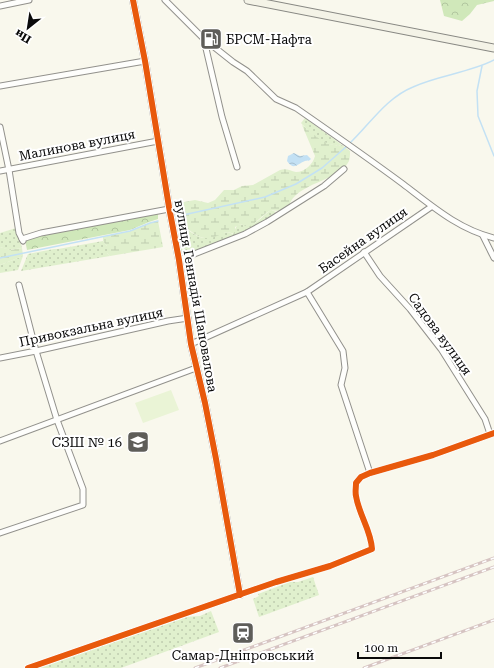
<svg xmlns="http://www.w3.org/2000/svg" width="494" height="668" font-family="'Roboto Serif',serif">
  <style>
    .grass { fill: url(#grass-dots) }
    .forest { fill: url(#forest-crowns) }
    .wetland { fill: url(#wetland-marsh) }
    .pitch { fill: #eaf4d6 }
    .water { fill: url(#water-waves) }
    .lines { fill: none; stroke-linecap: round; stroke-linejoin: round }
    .stream { stroke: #c3e1f4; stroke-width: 1.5 }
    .minor-casing { stroke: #92918c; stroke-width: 7 }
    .tertiary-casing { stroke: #92918c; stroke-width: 8 }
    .secondary-casing { stroke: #888883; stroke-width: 9 }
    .minor { stroke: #fefefc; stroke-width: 5 }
    .tertiary { stroke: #fefefc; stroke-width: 6 }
    .secondary { stroke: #f4f3e7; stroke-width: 7 }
    .rail-casing { stroke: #d6c4c2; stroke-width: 3 }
    .rail { stroke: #fff; stroke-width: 1.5; stroke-dasharray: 4.5; stroke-linecap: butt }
    .cycleway-casing { stroke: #fff; stroke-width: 8 }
    .cycleway { stroke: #e8590c; stroke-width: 6 }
    .labels { text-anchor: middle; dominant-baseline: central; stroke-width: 4; stroke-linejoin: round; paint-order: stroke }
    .poi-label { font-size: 13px; fill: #0a0a0a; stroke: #fff; text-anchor: start }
    .street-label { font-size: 13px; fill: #0a0a0a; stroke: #fff }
  </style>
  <defs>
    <pattern id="grass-dots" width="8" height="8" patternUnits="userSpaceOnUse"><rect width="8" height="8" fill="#e0f0cd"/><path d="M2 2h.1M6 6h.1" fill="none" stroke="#bfccaf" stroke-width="1.8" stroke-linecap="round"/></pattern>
    <pattern id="forest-crowns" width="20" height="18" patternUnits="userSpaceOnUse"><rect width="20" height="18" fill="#d0e8ba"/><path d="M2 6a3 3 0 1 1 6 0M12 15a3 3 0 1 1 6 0" fill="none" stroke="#b1c69f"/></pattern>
    <pattern id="wetland-marsh" width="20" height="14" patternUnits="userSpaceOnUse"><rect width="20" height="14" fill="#e0f0cd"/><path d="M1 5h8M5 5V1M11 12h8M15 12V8" fill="none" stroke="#bfccaf"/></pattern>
    <pattern id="water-waves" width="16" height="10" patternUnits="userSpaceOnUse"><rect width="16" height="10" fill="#c3e1f4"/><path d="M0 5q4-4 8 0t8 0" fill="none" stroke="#a6c0d0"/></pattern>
  </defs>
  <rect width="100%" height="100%" fill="#f9f8ed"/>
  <g class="grass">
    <path d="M305 118 342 145C326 148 311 134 301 123Z"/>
    <path d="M271 210 276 212 259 224 239 234 188 255H184L181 251 176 218C183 225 193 236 203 238 216 239 222 228 233 234L237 225 240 224C254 230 260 217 271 210Z"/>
    <polygon points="16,228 22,248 10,250 0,247 0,233"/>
    <polygon points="103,241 107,246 107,253 110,256 21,271 28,254 54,249 58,249"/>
    <polygon points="23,256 18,270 0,273 0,265"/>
    <polygon points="313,577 319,595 259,617 253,599 259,596 258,594 290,582 298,582"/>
    <polygon points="211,611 219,632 121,668 34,668 183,617 200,616"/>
  </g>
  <g class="forest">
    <polygon points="440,0 494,0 494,1 477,5 470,14 462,21 444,16"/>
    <polygon points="158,214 158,219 149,222 130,230 27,250 25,240 39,235"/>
  </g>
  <g class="wetland">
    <path d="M302 125C314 134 326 148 342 145L350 151C350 154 350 158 349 161 340 181 295 183 289 206 283 210 278 212 271 210 262 215 257 223 248 227L240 224 235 227V234C225 231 226 232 217 236 199 244 188 228 176 218L173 204 195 200 208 203 215 200 224 190H234L242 186 253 185 280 170C287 168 290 171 296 172 305 172 313 164 315 156Z"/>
    <polygon points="158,221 163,247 110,256 107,253 107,246 103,241 103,237 130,231 150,223"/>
    <polygon points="0,247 11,250 22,248 23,256 0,265"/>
  </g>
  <polygon class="pitch" points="171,390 179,410 143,423 135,403"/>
  <path class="water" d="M294 153 300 156 307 155 311 159C306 163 311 159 305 161 297 164 294 171 287 161L288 156Z"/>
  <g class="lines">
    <g class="stream">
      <polyline points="482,66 477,91 478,116 494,156"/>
      <path d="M350 143C370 124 386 98 413 87 439 75 469 73 494 60"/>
      <polyline points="174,217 265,197 296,184 322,168 347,146"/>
      <polyline points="0,258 130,231 150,223 158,221"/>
    </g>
    <g class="minor-casing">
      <g id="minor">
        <path d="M165 0 204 39 233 62 247 71 276 99 296 108C332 133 368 158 403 184 432 206 458 229 494 238"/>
        <polyline points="0,6 29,0"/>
        <polyline points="204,40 222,117 237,167"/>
        <polyline points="0,86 145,61"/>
        <polyline points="0,127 9,170 19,233 23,241"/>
        <polyline points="0,171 158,141"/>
        <polyline points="483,236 494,258"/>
        <polyline points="22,239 41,233 169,209"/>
        <polyline points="364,252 380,276 410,309 441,349 485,419 490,434"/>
        <polyline points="179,260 245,234 267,222 324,186 344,169"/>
        <polyline points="307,292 343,351 345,368 341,385 370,473"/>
        <polyline points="191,344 307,292 431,207"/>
        <polyline points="0,358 36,351 168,321 188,318"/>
        <polyline points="0,441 196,368"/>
        <polyline points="0,533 83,505 83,489 57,420 36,351 19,285"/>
        <path d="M28 668 276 582 330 566 372 549C371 530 359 515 356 496 355 492 356 488 356 483L361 477 370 473 433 455 494 433"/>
      </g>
    </g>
    <g class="tertiary-casing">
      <polyline id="tertiary" points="133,0 145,61 169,207 179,260 191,344 205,403 216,459 240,595"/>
    </g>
    <g class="secondary-casing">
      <polyline id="secondary" points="248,0 494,48"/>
    </g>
    <use href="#minor" class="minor"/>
    <use href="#tertiary" class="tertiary"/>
    <use href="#secondary" class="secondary"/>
    <g class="rail-casing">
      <g id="rail">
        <polyline points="195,668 494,558"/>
        <polyline points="220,668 494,567"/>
        <polyline points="364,668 494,620"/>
      </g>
    </g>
    <use href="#rail" class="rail"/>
    <g class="cycleway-casing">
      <g id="cycleway">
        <polyline points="133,0 145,61 169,207 179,260 191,344 205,403 216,459 240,595"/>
        <path d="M28 668 276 582 330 566 372 549C371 530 359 515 356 496 355 492 356 488 356 483L361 477 370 473 433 455 494 433"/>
      </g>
    </g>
    <use href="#cycleway" class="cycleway"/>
  </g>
  <defs>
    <g id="fuel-square" transform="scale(1.15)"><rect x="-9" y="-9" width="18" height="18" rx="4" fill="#5e5d59" stroke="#fff"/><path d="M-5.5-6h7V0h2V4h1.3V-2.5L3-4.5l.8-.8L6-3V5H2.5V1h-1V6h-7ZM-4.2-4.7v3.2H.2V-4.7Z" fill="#fff"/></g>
    <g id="school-square" transform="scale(1.15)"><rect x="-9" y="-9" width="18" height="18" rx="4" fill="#5e5d59" stroke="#fff"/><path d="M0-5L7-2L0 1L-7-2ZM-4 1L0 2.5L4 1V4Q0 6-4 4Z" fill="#fff"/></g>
    <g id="station-square" transform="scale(1.15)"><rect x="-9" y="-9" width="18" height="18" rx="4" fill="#5e5d59" stroke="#fff"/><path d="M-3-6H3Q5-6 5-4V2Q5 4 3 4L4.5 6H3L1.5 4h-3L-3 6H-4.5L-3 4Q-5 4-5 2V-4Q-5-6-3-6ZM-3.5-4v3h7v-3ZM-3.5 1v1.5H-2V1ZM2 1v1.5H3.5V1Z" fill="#fff"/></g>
  </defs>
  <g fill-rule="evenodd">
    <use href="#fuel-square" x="211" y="39"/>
    <use href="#school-square" x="138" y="442"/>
    <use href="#station-square" x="243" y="633"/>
  </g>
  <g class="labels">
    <g class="poi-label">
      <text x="226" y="39">БРСМ-Нафта</text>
      <text x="122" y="442" text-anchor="end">СЗШ № 16</text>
      <text x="243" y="655" text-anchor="middle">Самар-Дніпровський</text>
    </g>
    <g class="street-label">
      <text transform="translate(77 145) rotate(-11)">Малинова вулиця</text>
      <text transform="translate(363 240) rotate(-35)">Басейна вулиця</text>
      <text transform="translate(196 296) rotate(80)">вулиця Геннадія Шаповалова</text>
      <text transform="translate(91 327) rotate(-12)">Привокзальна вулиця</text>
      <text transform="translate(440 334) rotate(54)">Садова вулиця</text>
    </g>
  </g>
  <g transform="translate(28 28) rotate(210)" stroke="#ffffff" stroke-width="3" paint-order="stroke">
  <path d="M0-3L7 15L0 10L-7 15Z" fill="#0a0a0a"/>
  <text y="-6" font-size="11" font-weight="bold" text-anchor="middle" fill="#0a0a0a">Пн</text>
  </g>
  <path d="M358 652v6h83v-6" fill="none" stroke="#0a0a0a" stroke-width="2"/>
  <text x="364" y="652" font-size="12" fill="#0a0a0a" stroke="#ffffff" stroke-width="3" paint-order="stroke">100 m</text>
</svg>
